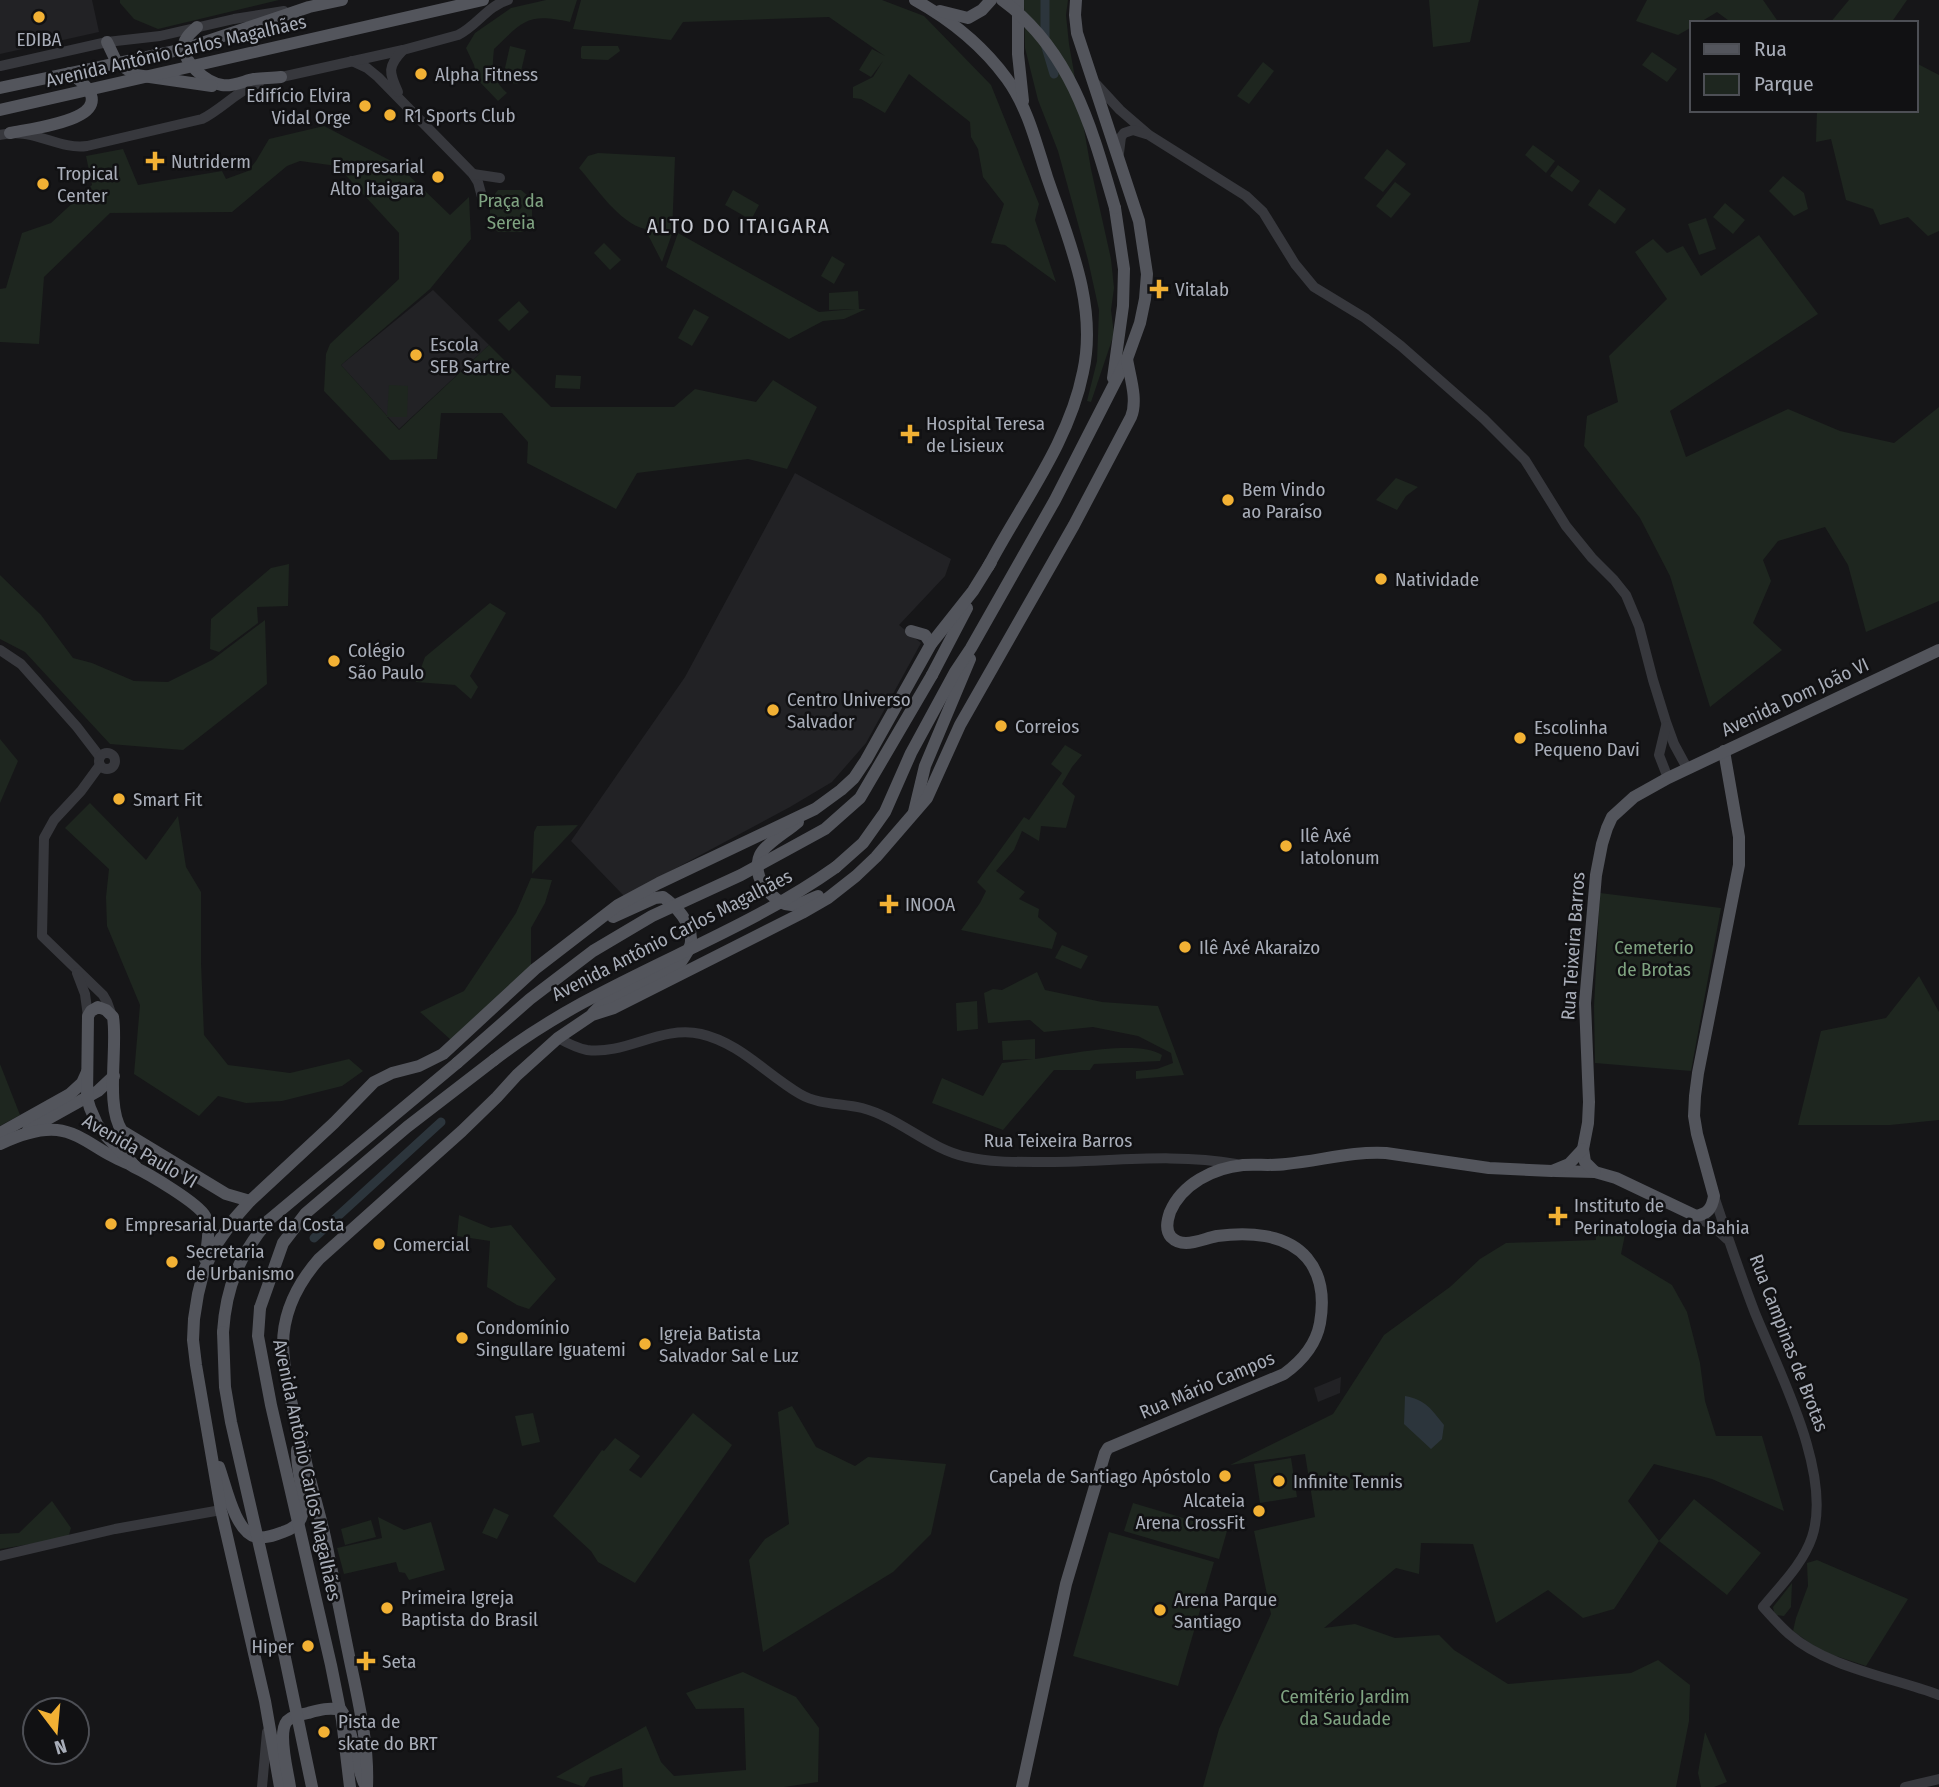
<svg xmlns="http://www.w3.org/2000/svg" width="1939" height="1787" font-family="'Fira Sans Condensed',sans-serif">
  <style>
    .built { fill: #222225 }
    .green { fill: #1e261f }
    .water { fill: #2c353c }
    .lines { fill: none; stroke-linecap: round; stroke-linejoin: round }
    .canal { stroke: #2c353c; stroke-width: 9 }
    .minor { stroke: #37383d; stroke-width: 10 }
    .major { stroke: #53555c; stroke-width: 12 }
    .major-bridge { stroke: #53555c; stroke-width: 12 }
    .poi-dot { fill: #f2b134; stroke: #111113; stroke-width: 2.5 }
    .labels { text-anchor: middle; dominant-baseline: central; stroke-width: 5; stroke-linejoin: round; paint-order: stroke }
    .poi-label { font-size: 19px; fill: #a8adb8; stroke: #111113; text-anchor: start }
    .street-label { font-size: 19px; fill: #a8adb8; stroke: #111113 }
    .park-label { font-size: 19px; fill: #7fa381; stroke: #111113 }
    .neighbourhood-label { font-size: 21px; letter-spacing: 2px; fill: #c9ccd4; stroke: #111113 }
  </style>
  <rect width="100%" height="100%" fill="#161618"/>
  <g class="built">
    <polygon points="0,0 92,0 99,32 0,54"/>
    <polygon points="433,290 489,345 399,429 341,365"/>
    <polygon points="795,473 951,559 945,576 899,625 921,643 866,743 832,782 790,807 624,896 571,841 685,677"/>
    <polygon points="1341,1377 1340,1393 1318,1402 1314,1388"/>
  </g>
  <g class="green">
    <polygon points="120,0 279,0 158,29 134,19 120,3"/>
    <path d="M546 0H577L570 22C528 13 524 20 494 49 492 70 491 78 507 93L498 101 477 79 474 65 466 48 475 33 511 8Z"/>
    <polygon points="581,0 882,0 924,16 991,85 1039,204 1035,220 1056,282 1005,245 991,243 1004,204 983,177 978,149 971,137 970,122 909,74 885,113 861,99 853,98 853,87 873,77 883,61 871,77 859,70 872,49 885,56 829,17 683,22 671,40 573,29"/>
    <polygon points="1024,0 1068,0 1066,15 1069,44 1091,169 1111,259 1114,288 1111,310 1114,334 1091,402 1087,401 1097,361 1099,310 1088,260 1058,151 1038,100 1025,48"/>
    <polygon points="1429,0 1479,0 1470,42 1433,47"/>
    <polygon points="1647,0 1763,0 1779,23 1732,23 1717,12 1699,23 1692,23 1692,27 1678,35 1636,21"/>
    <polygon points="1849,0 1907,0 1891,23 1830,23"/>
    <polygon points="510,46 526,50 518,84 502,81"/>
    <polygon points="582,46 618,46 620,51 608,60 583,59 581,58 581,48"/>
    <polygon points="1652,52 1677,69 1667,82 1642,65"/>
    <polygon points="1263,62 1274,71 1249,104 1237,96"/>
    <polygon points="1916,63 1939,75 1939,231 1928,236 1908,217 1880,225 1873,209 1846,200 1831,139 1816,142 1817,110 1916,110"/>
    <polygon points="324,126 397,164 450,215 469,197 471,239 430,289 341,365 387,416 389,385 408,386 407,417 387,417 399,430 489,345 551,407 674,407 695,389 756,402 773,380 817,407 787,469 748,459 637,473 616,509 527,463 528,442 502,413 441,413 437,459 390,460 324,391 326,354 330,344 399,279 399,233 340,169 330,165 300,161 287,166 232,212 110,213 44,277 39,344 0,342 0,289 6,288 22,233 51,223 92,185 86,156 123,149 138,185 222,171 226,179 248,171 256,161 269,139"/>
    <polygon points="1533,145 1555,161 1546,173 1525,155"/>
    <polygon points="1387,149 1406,164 1383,192 1364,178"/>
    <path d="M598 153 675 157 672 234 662 262 645 229C619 223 596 187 579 168L588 156Z"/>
    <polygon points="1558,165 1580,181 1572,192 1550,176"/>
    <polygon points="1783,176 1804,193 1808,209 1794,216 1769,191"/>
    <polygon points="1395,182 1411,194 1391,218 1376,206"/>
    <polygon points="1599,189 1626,209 1615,224 1588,205"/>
    <polygon points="498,190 521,190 532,199 532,222 523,232 498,232 490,224 490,200"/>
    <polygon points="733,190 759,205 751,220 725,205"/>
    <polygon points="1725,203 1745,220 1733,234 1713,217"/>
    <polygon points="1706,218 1716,249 1699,255 1688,224"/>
    <polygon points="678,233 819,312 855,309 829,310 829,293 858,291 859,309 866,309 844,319 823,321 789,339 666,267"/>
    <polygon points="1759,235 1818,314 1670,411 1686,457 1788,409 1840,431 1894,443 1939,407 1939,601 1866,632 1848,565 1825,527 1778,541 1763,560 1771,581 1753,623 1782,650 1710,707 1670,576 1640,518 1584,446 1587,416 1618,402 1609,356 1667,299 1635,252 1653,239 1667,253 1683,246 1701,276"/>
    <polygon points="604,243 621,260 610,270 594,253"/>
    <polygon points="832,256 845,264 834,284 821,276"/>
    <polygon points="519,301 529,312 509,331 498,320"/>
    <polygon points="694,309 709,317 692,346 678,338"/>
    <polygon points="556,375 581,376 580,389 555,388"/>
    <polygon points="1396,478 1418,487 1406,496 1397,510 1376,500"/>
    <polygon points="289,564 288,606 257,607 258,623 219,652 210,649 211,619 271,568"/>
    <polygon points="0,575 41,615 73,658 92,663 134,681 168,682 212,660 265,620 267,684 183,750 110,744 25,652 0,639"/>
    <polygon points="490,603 506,613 470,676 478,687 471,699 455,685 416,682 425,657"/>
    <polygon points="0,739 18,761 0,803"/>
    <polygon points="1065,745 1082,755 1072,767 1062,784 1075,796 1066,828 1041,826 1039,841 1022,831 1014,850 996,871 1025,892 1019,899 1039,909 1038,917 1057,933 1052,949 961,930 980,903 986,891 977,882 1024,817 1029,820 1062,773 1051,764"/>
    <polygon points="90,803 146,860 178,816 186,867 201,892 201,963 204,1035 228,1065 290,1073 349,1059 363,1071 342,1086 282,1101 246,1103 218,1096 199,1116 134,1074 140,1005 107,926 106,897 109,869 65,828"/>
    <polygon points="578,825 532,874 534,832 537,826"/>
    <polygon points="531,878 552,880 545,903 531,928 531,968 451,1040 420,1012 464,991 516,913"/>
    <polygon points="1600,893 1721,908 1691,1071 1595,1063 1594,1006"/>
    <polygon points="1062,945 1088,956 1081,969 1055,958"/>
    <polygon points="1037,972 1045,990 1102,1002 1158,1006 1184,1075 1136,1079 1136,1071 1157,1069 1173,1063 1171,1053 1138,1036 1093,1027 1044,1032 1030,1020 988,1023 984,993 993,989 1002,990"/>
    <polygon points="1919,976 1939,1012 1939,1120 1890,1125 1798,1125 1821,1031 1886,1018"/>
    <polygon points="977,1001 978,1029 957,1031 956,1003"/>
    <path d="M1035 1039V1059C1065 1055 1137 1039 1162 1055L1160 1061 1094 1064 1090 1070H1054L1003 1130 932 1103 942 1078 983 1096 1002 1063 1033 1059 1003 1060 1002 1041Z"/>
    <polygon points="0,1064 20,1115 0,1126"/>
    <polygon points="459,1215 491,1228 511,1225 556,1279 529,1309 517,1305 487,1287 490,1241 457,1236"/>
    <polygon points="1594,1222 1626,1230 1621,1254 1672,1285 1687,1312 1700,1363 1705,1401 1716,1436 1762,1436 1784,1511 1712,1479 1654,1464 1628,1501 1659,1541 1694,1499 1761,1553 1727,1595 1659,1541 1614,1609 1583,1618 1548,1590 1496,1623 1473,1544 1421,1543 1419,1574 1396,1568 1324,1628 1355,1624 1395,1638 1439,1635 1454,1650 1508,1684 1631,1673 1658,1660 1690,1685 1689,1721 1676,1787 1203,1787 1219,1729 1271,1614 1254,1531 1315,1517 1305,1454 1230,1465 1333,1414 1384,1335 1450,1287 1480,1259 1506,1243 1596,1240"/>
    <polygon points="792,1406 816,1447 855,1466 868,1457 946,1464 931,1534 893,1572 763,1652 749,1560 765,1539 789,1524 778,1412"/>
    <polygon points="533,1413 540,1442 522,1446 515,1416"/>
    <polygon points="693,1413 732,1445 635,1583 598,1562 591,1551 553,1516 602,1450 604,1451 615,1438 640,1456 629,1470 641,1478"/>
    <polygon points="1291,1458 1297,1497 1260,1503 1254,1464"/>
    <polygon points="52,1501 71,1528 68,1538 0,1549 0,1534 19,1533"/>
    <polygon points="1133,1503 1227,1531 1219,1559 1124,1531"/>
    <polygon points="494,1508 509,1515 497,1539 482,1533"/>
    <polygon points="378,1517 404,1530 431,1522 445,1570 409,1580 405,1573 399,1572 396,1562 344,1574 337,1548 382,1538"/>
    <polygon points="371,1520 376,1537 345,1545 341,1529"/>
    <polygon points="1109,1532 1214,1562 1178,1686 1073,1656"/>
    <polygon points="1817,1560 1908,1599 1866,1666 1821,1651 1793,1631 1796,1618 1808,1586 1807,1563"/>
    <polygon points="1792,1583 1791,1607 1784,1616 1777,1615 1774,1612 1773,1607"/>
    <polygon points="743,1672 796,1697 819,1728 818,1782 784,1787 623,1787 622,1768 590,1777 584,1787 556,1777 646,1726 661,1762 674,1776 746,1770 744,1708 696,1709 686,1693"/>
    <polygon points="1705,1732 1727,1782 1714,1787 1701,1787 1698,1773"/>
  </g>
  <path class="water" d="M1405 1396C1426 1400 1431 1409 1444 1425L1442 1439 1431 1449 1404 1424Z"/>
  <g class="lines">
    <g class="canal">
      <polyline points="1045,0 1045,44 1054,74"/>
      <polyline points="314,1238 441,1122"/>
    </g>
    <g class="minor">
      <polyline points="352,61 367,68 378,77 473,174 478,182 482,197"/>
      <polyline points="0,66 107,42 160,36 234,19 284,11"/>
      <path d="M277 78 403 50 458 35C477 26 487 6 508 0"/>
      <polyline points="1096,84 1120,110 1149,135 1246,196 1263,212 1295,264 1314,287 1365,318 1401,346 1484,419 1525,460 1566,526 1592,558 1614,580 1626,595 1639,626 1653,680 1666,722 1674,744 1687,768"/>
      <path d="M398 92C389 72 387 67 403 50"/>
      <path d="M0 135C34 127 57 150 87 146L202 119C222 109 238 90 259 83"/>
      <polyline points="1119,153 1121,137 1124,133 1133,130 1146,134"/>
      <polyline points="473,174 500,178"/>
      <polyline points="0,650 21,664 77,727 100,757"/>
      <polyline points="1666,726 1659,755 1668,778"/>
      <circle cx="107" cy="761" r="8"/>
      <polyline points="100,765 81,791 54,820 44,838 42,936 103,995 107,1002 112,1016"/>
      <polyline points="77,973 85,994 88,1016"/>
      <path d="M558 1038C567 1043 576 1048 587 1050 626 1055 661 1025 701 1034 740 1043 766 1074 800 1094 819 1105 841 1103 862 1108 900 1118 929 1149 967 1157 989 1162 1012 1162 1035 1162 1102 1163 1170 1152 1236 1164"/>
      <path d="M1714 1196C1727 1235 1740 1274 1755 1313 1779 1372 1833 1474 1812 1537 1803 1564 1780 1586 1763 1607 1771 1616 1780 1626 1789 1634 1828 1668 1891 1677 1939 1695"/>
      <polyline points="1696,1216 1714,1227 1727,1239"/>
      <polyline points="0,1556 115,1529 221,1510"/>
      <polyline points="262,1787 267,1732"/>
      <polyline points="1905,1787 1939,1779"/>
    </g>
    <g class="major">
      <path d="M915 0C951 20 983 46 1007 79 1028 108 1036 143 1047 177 1068 239 1098 305 1083 372 1069 443 1021 504 988 567"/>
      <polyline points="1018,0 1018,54 1023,101"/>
      <polyline points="940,11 968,18 982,10 991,0"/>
      <path d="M197 27C192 32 185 37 184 44 182 63 206 82 222 85 232 87 244 81 254 79 263 78 272 78 281 77"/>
      <polyline points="107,42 117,63 136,75 212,86"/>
      <polyline points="0,88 184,49 309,7 342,0"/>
      <polyline points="0,110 483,0"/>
      <path d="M10 133C40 127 134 117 70 73"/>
      <polyline points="1113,378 1123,306 1124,269 1115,208"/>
      <polyline points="911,631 925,635 931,644"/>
      <polyline points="932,675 967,608"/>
      <polyline points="914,812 925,766 970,659"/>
      <path d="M798 822C788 831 765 844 760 855 758 859 757 867 758 872 760 885 778 906 792 905 801 905 810 899 818 896"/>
      <polyline points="836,867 863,843 885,812 911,753 955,672 971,648 1055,500 1127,359 1140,323 1145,299 1147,274 1139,221 1077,33 1075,15 1076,0"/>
      <path d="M593 1013 605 1001 681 962C685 955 691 949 691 941 692 923 676 906 663 897L655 898 613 917"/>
      <polyline points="28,1130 98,1091 114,1076"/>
      <polyline points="0,1133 70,1094 82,1083 87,1072"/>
      <path d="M0 1144C17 1136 37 1128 57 1130 77 1132 93 1146 110 1155 118 1160 127 1162 134 1167 149 1174 198 1203 205 1216 211 1228 207 1246 205 1259"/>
      <path d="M136 1167 106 1136 97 1124 90 1108 87 1098 88 1016 91 1011 98 1007 106 1010 113 1017C118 1047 105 1106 122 1131L226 1194 250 1201"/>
      <path d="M1555 1171 1595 1172 1616 1178 1696 1216C1708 1214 1712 1208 1714 1196L1697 1134 1694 1116 1695 1096 1698 1073 1739 865V837L1724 751"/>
      <polyline points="1595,1172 1585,1162 1583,1149 1588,1123 1589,1102 1585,1003 1596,875 1602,844 1607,828 1612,817 1634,797 1668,778 1939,650"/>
      <polyline points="260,1308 283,1243 306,1213 407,1127 494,1060"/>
      <path d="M223 1332C226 1287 239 1255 269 1220L457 1063"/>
      <path d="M219 1467C226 1486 235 1532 256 1537 265 1539 275 1535 283 1532 292 1529 300 1524 302 1515 306 1496 296 1470 297 1450"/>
      <polyline points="280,1787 265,1701 221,1510 196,1365 193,1340 194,1319 198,1294 204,1270 216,1245 235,1218 250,1201 334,1123 374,1082 392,1073 419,1066 443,1054 535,969 618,905 659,883 815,809 841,790 854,778 866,760 931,644 973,591 991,562"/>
      <path d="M290 1787C288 1772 277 1733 287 1721 293 1715 300 1715 308 1713 319 1710 329 1707 341 1710 352 1725 355 1763 364 1783"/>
      <path d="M367 1787C369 1741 357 1696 348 1651 340 1613 333 1575 325 1537 318 1507 309 1479 303 1449 295 1416 284 1380 283 1345 283 1312 298 1283 319 1259L462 1131 497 1097 517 1075 558 1038 592 1015 614 1008 802 913 828 898 856 876 876 857 927 798 960 725 1074 525 1131 417C1138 400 1130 377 1127 359"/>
      <path d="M1022 1787 1066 1584 1105 1453 1108 1448 1284 1374C1302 1361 1316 1345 1320 1323 1324 1300 1323 1277 1307 1258 1286 1233 1247 1232 1217 1236 1207 1238 1196 1243 1186 1243 1181 1243 1175 1241 1171 1237 1165 1230 1167 1221 1170 1212 1182 1184 1213 1168 1243 1165 1257 1164 1271 1166 1286 1164 1320 1161 1352 1151 1386 1153L1489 1168 1552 1171 1569 1164 1583 1149"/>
    </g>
    <g class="major-bridge">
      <path d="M1002 0C1072 51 1092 129 1115 208"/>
      <path d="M494 1060C598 979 729 943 836 867"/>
      <polyline points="457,1063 530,999 593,951 652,916 741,875 825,829 860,798 932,675"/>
      <polyline points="260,1308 258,1336 271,1405 331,1665 342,1720 350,1787"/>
      <polyline points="223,1332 225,1387 231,1422 284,1653 312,1787"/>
    </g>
  </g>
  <g class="poi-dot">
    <circle cx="39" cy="17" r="7"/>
    <circle cx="421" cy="74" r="7"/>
    <circle cx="365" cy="106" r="7"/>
    <circle cx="390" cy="115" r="7"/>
    <path d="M151.5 150.5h7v7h7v7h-7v7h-7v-7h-7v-7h7z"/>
    <circle cx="438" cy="177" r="7"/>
    <circle cx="43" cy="184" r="7"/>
    <path d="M1155.5 278.5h7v7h7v7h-7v7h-7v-7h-7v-7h7z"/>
    <circle cx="416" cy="355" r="7"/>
    <path d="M906.5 423.5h7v7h7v7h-7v7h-7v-7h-7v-7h7z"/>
    <circle cx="1228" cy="500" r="7"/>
    <circle cx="1381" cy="579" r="7"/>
    <circle cx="334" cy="661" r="7"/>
    <circle cx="773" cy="710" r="7"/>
    <circle cx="1001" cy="726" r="7"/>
    <circle cx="1520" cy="738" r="7"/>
    <circle cx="119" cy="799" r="7"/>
    <circle cx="1286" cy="846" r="7"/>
    <path d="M885.5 893.5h7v7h7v7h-7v7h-7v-7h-7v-7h7z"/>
    <circle cx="1185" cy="947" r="7"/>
    <path d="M1554.5 1205.5h7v7h7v7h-7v7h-7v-7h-7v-7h7z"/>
    <circle cx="111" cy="1224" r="7"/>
    <circle cx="379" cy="1244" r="7"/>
    <circle cx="172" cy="1262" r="7"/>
    <circle cx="462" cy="1338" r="7"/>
    <circle cx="645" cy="1344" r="7"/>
    <circle cx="1225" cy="1476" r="7"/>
    <circle cx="1279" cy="1481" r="7"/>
    <circle cx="1259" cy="1511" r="7"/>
    <circle cx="387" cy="1608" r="7"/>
    <circle cx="1160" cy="1610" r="7"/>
    <circle cx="308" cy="1646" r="7"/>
    <path d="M362.5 1650.5h7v7h7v7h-7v7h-7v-7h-7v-7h7z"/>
    <circle cx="324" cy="1732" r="7"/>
  </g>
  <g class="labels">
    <g class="poi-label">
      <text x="39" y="39" text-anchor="middle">EDIBA</text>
      <text x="435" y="74">Alpha Fitness</text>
      <text x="351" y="95" text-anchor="end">Edifício Elvira<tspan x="351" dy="22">Vidal Orge</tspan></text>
      <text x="404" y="115">R1 Sports Club</text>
      <text x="171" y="161">Nutriderm</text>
      <text x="424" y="166" text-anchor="end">Empresarial<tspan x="424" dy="22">Alto Itaigara</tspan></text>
      <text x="57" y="173">Tropical<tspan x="57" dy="22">Center</tspan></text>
      <text x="1175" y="289">Vitalab</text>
      <text x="430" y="344">Escola<tspan x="430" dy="22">SEB Sartre</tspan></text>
      <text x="926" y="423">Hospital Teresa<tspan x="926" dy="22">de Lisieux</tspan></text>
      <text x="1242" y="489">Bem Vindo<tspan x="1242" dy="22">ao Paraíso</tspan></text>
      <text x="1395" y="579">Natividade</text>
      <text x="348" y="650">Colégio<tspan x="348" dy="22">São Paulo</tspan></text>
      <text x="787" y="699">Centro Universo<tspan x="787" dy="22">Salvador</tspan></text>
      <text x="1015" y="726">Correios</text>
      <text x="1534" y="727">Escolinha<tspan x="1534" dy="22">Pequeno Davi</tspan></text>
      <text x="133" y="799">Smart Fit</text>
      <text x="1300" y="835">Ilê Axé<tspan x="1300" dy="22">Iatolonum</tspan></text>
      <text x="905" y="904">INOOA</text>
      <text x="1199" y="947">Ilê Axé Akaraizo</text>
      <text x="1574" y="1205">Instituto de<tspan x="1574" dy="22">Perinatologia da Bahia</tspan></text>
      <text x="125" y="1224">Empresarial Duarte da Costa</text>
      <text x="393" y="1244">Comercial</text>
      <text x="186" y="1251">Secretaria<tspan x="186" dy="22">de Urbanismo</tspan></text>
      <text x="476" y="1327">Condomínio<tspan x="476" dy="22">Singullare Iguatemi</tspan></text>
      <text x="659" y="1333">Igreja Batista<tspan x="659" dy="22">Salvador Sal e Luz</tspan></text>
      <text x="1211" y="1476" text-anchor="end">Capela de Santiago Apóstolo</text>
      <text x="1293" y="1481">Infinite Tennis</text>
      <text x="1245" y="1500" text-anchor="end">Alcateia<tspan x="1245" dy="22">Arena CrossFit</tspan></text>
      <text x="401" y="1597">Primeira Igreja<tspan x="401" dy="22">Baptista do Brasil</tspan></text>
      <text x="1174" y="1599">Arena Parque<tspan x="1174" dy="22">Santiago</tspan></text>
      <text x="294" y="1646" text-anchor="end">Hiper</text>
      <text x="382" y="1661">Seta</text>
      <text x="338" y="1721">Pista de<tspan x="338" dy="22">skate do BRT</tspan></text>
    </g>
    <g class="street-label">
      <text transform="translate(176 51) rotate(-13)">Avenida Antônio Carlos Magalhães</text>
      <text transform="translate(1795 697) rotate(-25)">Avenida Dom João VI</text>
      <text transform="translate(672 935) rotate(-27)">Avenida Antônio Carlos Magalhães</text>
      <text transform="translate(1573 946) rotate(-86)">Rua Teixeira Barros</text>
      <text x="1058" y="1140">Rua Teixeira Barros</text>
      <text transform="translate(140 1151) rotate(30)">Avenida Paulo VI</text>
      <text transform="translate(1789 1343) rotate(69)">Rua Campinas de Brotas</text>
      <text transform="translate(1207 1385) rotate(-23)">Rua Mário Campos</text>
      <text transform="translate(307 1470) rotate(78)">Avenida Antônio Carlos Magalhães</text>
    </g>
    <g class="park-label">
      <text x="511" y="200">Praça da<tspan x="511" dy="22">Sereia</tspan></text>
      <text x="1654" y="947">Cemeterio<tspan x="1654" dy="22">de Brotas</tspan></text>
      <text x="1345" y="1696">Cemitério Jardim<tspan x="1345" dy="22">da Saudade</tspan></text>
    </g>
    <g class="neighbourhood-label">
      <text x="739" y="226">ALTO DO ITAIGARA</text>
    </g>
  </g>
  <rect x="1690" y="21" width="228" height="91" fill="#111113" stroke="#4d4f55" stroke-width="2"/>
  <rect x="1704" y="44" width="35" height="10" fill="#53555c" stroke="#4d4f55" stroke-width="2"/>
  <text x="1754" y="56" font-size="21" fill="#a8adb8">Rua</text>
  <rect x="1704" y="74" width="35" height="21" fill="#1e261f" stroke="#4d4f55" stroke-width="2"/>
  <text x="1754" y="91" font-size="21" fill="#a8adb8">Parque</text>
  <g transform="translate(56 1731) rotate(164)"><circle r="33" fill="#111113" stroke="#4d4f55" stroke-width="2"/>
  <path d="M0-5L12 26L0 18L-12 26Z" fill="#f2b134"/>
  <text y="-10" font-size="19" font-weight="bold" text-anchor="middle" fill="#a8adb8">N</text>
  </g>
</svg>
